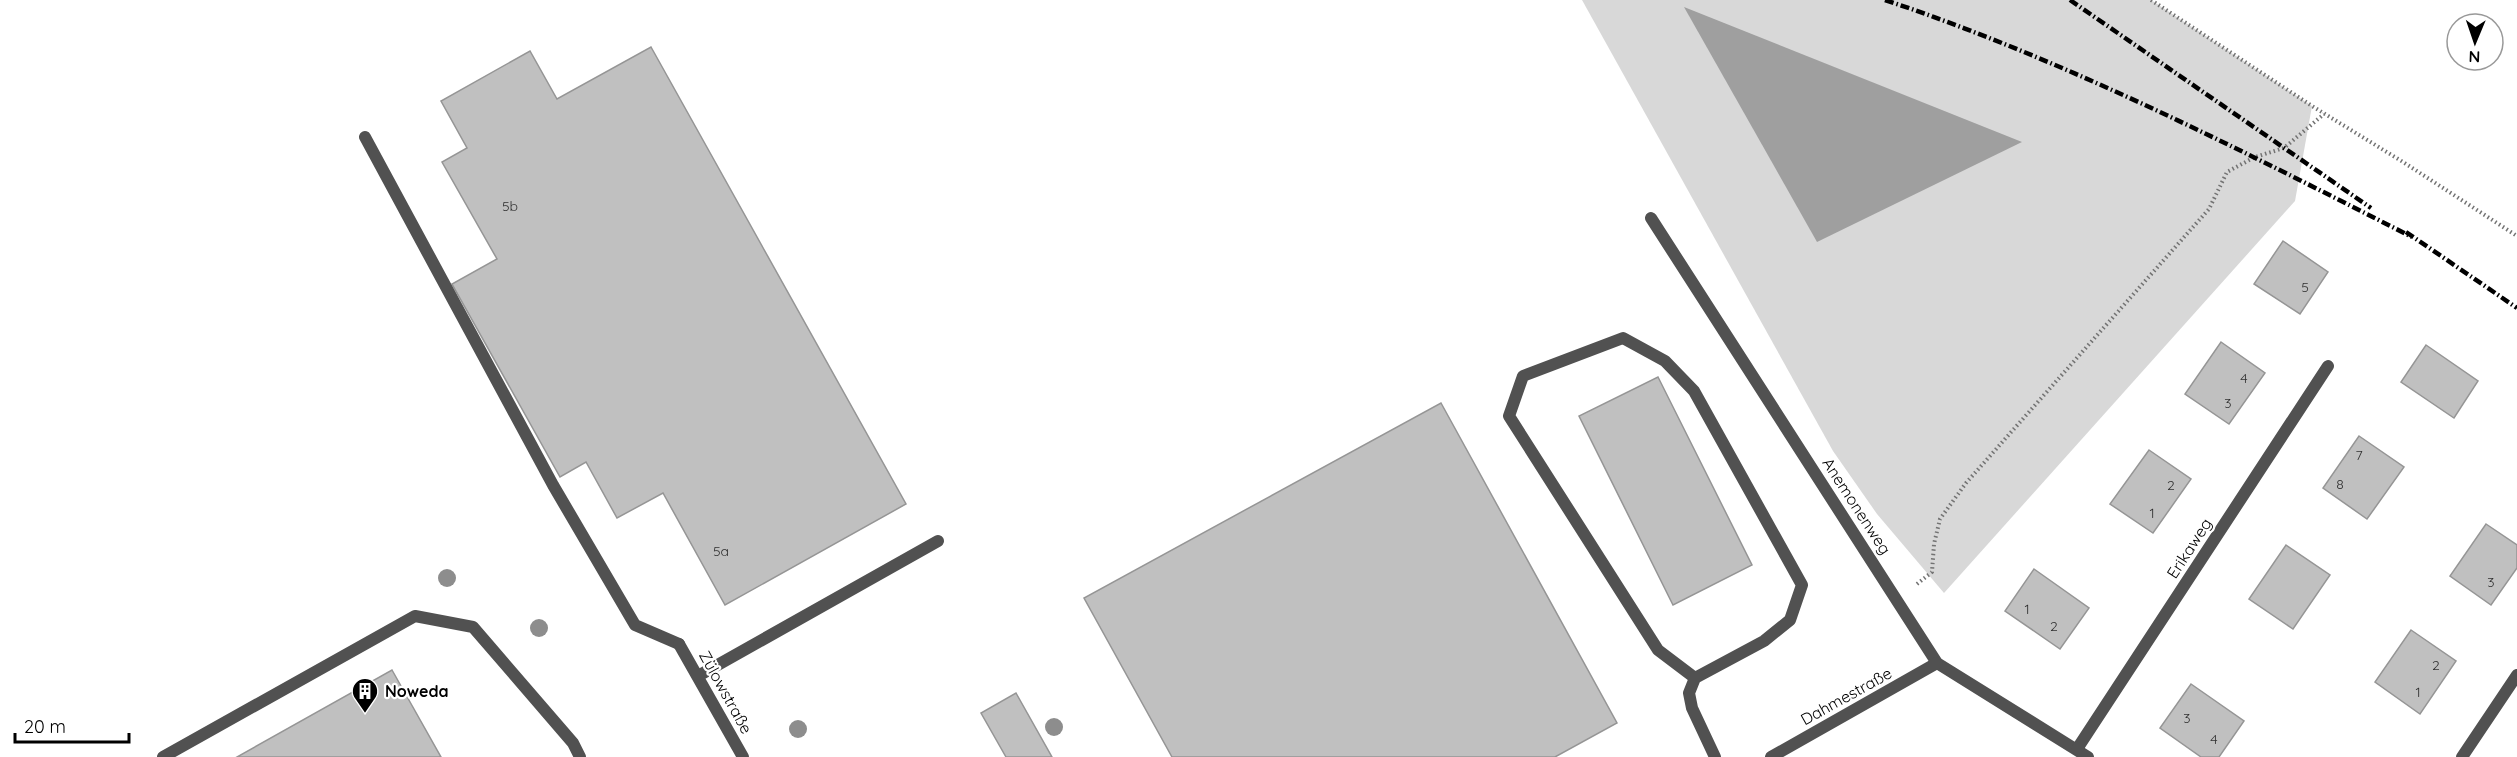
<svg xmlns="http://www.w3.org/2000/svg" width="2517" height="757" font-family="Quicksand,sans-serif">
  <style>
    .green { fill: #d8d8d8 }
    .water { fill: #9f9f9f }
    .building { fill: #c0c0c0; stroke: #959595; stroke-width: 1.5 }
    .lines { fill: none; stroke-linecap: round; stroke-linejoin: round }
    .path { stroke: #737373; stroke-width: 4; stroke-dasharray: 1.5 3; stroke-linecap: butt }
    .lane { stroke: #515151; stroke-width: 12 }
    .street { stroke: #515151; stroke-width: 12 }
    .rail { stroke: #000; stroke-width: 4.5; stroke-dasharray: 9 3 1.5 3; stroke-linecap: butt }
    .tree { fill: #8d8d8d }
    .labels { text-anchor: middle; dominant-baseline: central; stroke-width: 4.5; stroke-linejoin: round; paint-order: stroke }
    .number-label { font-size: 14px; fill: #303030 }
    .street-label { font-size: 16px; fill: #000; stroke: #fff }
    .poi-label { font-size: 16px; font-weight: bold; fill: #000; stroke: #fff; text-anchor: start }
  </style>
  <rect width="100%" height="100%" fill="#fff"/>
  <polygon class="green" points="1582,0 2151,0 2312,106 2295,201 1944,593 1877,514 1833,451"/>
  <polygon class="water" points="1684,7 2022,142 1817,242"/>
  <g class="building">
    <polygon points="651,47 906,504 725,605 663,493 617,518 586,462 560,477 452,284 497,259 442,162 467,148 441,101 530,51 557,99"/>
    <polygon points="2283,241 2328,272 2300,314 2254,284"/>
    <polygon points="2221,342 2265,373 2229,424 2185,394"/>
    <polygon points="2426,345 2478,381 2454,418 2401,382"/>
    <polygon points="1658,377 1752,565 1673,605 1579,416"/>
    <polygon points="1441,403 1617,723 1555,757 1172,757 1084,598"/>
    <polygon points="2359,436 2404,467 2367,519 2323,488"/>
    <polygon points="2149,450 2191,479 2153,533 2110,504"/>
    <polygon points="2486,524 2517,545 2517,568 2491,605 2450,576"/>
    <polygon points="2286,545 2330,575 2293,629 2249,599"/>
    <polygon points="2034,569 2089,608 2060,649 2005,611"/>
    <polygon points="2411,630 2456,661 2420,714 2375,682"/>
    <polygon points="392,670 441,757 237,757"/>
    <polygon points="2191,684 2244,721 2219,757 2201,757 2160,728"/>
    <polygon points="1016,693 1052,757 1006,757 981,713"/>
  </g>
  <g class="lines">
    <g class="path">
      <polyline points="2151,0 2312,106 2403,162 2517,236"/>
      <polyline points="1917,584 1932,572 1934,544 1940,519 1966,483 2209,209 2227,172 2255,157 2284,148 2324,114"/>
    </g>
    <g class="lane">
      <polyline points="365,137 553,485 635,625 679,644"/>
      <polyline points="698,676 938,541"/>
      <polyline points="1695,678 1658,650 1509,416 1523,376 1623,338 1665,361 1694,391 1802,585 1790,620 1764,641 1695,678 1689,693 1692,708 1715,757"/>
      <polyline points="163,757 415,616 473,627 573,743 580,757"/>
    </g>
    <g class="street">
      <polyline points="1651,218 1937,663 2088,757"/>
      <polyline points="679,644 743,757"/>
      <polyline points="2077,749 2328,366"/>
      <polyline points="1771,757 1937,663"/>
      <polyline points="2462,757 2517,675"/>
    </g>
    <g class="rail">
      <path d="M1885 0C2068 61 2241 150 2412 237"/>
      <polyline points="2070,0 2371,208"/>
      <polyline points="2406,232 2517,308"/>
    </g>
  </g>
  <g class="tree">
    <circle cx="447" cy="578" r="9"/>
    <circle cx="539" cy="628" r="9"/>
    <circle cx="1054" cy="727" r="9"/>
    <circle cx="798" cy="729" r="9"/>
  </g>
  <defs>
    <g id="building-pin" transform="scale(1.35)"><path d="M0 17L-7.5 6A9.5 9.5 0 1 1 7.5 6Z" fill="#000" stroke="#fff"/><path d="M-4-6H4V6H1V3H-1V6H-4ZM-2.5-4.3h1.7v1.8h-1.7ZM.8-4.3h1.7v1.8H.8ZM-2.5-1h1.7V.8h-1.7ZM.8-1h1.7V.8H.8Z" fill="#fff"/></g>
  </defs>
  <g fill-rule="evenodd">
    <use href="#building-pin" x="365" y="691"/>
  </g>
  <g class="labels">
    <g class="number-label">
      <text x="510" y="206">5b</text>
      <text x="2305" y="287">5</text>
      <text x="2244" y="378">4</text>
      <text x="2228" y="403">3</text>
      <text x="2359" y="455">7</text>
      <text x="2340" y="484">8</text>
      <text x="2171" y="485">2</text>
      <text x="2152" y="513">1</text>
      <text x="721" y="551">5a</text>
      <text x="2491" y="582">3</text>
      <text x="2027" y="609">1</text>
      <text x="2054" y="626">2</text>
      <text x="2436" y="665">2</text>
      <text x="2418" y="692">1</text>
      <text x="2187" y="718">3</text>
      <text x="2214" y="739">4</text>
    </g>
    <g class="street-label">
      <text transform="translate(1857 506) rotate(57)">Anemonenweg</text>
      <text transform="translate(2189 548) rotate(-57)">Erikaweg</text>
      <text transform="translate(726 692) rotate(61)">Zülowstraße</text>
      <text transform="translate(1846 696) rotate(-29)">Dahmestraße</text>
    </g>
    <g class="poi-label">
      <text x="385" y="691">Noweda</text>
    </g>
  </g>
  <g transform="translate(2475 42) rotate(182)"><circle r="28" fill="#ffffff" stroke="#999999" stroke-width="1.5"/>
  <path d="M0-4.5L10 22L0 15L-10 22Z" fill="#000000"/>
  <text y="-9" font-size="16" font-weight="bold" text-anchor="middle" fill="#000000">N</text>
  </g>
  <path d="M15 733v9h114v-9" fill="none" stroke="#000000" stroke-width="3"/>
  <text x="24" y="733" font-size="18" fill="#000000" stroke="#ffffff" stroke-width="4.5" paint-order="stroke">20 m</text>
</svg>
